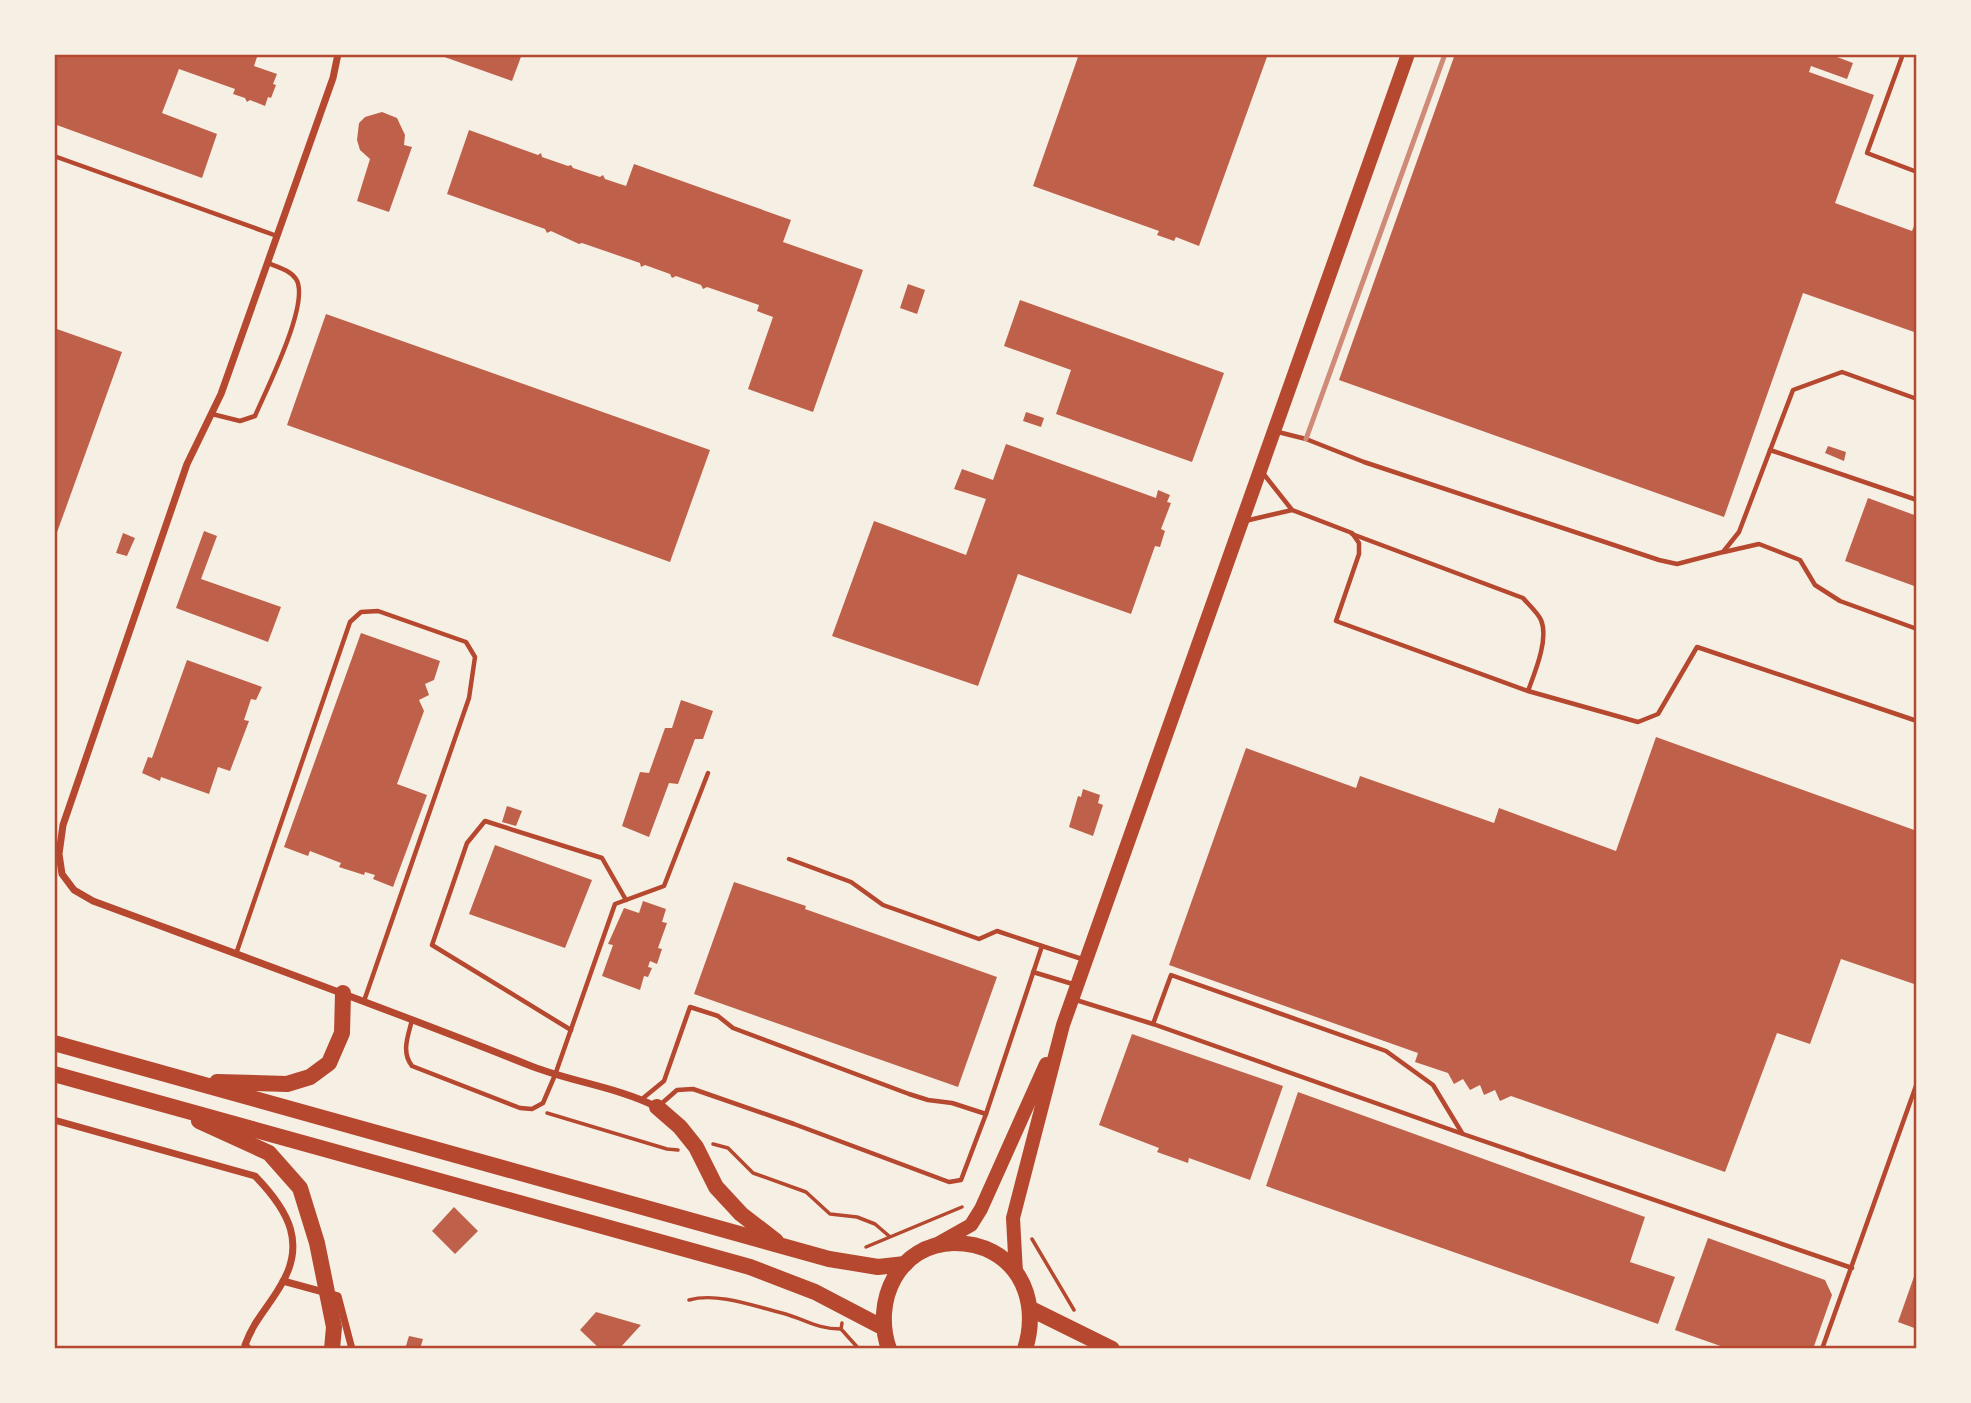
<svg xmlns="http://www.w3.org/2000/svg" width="1971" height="1403" font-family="Overpass,sans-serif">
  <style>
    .building { fill: #bf614a }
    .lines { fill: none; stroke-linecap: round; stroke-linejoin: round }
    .path { stroke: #b5482f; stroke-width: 3.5 }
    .service { stroke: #b5482f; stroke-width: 4.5 }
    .minor { stroke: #b5482f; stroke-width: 7 }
    .secondary { stroke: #b5482f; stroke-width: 14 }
    .primary { stroke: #b5482f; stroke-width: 16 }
    .rail { stroke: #cf8b77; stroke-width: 5 }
    .neatline { fill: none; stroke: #b5482f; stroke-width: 2.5 }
  </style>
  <rect width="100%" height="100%" fill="#f6efe4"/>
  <g class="building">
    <polygon points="54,54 258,54 254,66 277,74 273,84 276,85 271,98 268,97 265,106 250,100 247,102 245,98 233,94 235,89 179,69 162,113 217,134 202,178 54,124"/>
    <polygon points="436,54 522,54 512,81"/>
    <polygon points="1079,54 1268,54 1199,246 1176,237 1174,241 1157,235 1159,231 1033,186"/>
    <polygon points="1455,54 1829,54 1853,63 1847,79 1811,66 1809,72 1874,95 1835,203 1912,231 1917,219 1917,333 1803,293 1724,517 1339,380"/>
    <polygon points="382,112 397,118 405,135 404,145 412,147 389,212 357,201 370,159 360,150 357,140 359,123 365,117"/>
    <polygon points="469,130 538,155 541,153 542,157 568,166 571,165 573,168 600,177 603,175 605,179 626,186 634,164 791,220 783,242 863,270 813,412 748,389 773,317 757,311 759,305 707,287 703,289 701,285 676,276 672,278 670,274 645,265 641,267 640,263 582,243 579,244 551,231 547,233 545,229 447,194"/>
    <polygon points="908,284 925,290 917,314 900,308"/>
    <polygon points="1020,300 1224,373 1192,462 1056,414 1071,370 1004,346"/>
    <polygon points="326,314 710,450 670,562 287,425"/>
    <polygon points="54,328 122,352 55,538 54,538"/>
    <polygon points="1026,412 1044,418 1041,427 1023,421"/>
    <polygon points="1006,444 1156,498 1158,490 1170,495 1167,502 1171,503 1161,529 1165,531 1160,547 1155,546 1131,614 1018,574 978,686 832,636 874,521 966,555 986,499 954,489 962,469 993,480"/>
    <polygon points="1828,446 1846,452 1844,461 1825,453"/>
    <polygon points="1868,498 1917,516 1917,587 1845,561"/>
    <polygon points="204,531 217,536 201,579 281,607 268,642 176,608"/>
    <polygon points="123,533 135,538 127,556 116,553"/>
    <polygon points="361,633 440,661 434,680 425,684 429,695 419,700 424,711 397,784 427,795 393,887 373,879 375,875 365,872 364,875 339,867 341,863 310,851 308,856 284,847"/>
    <polygon points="187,660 262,687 256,700 251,699 244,720 249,721 230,771 218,767 209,794 161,777 160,781 142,773 148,757 152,758"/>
    <polygon points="681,700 713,711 703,739 695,739 678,784 669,783 649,837 622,826 640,772 649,773 665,728 672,728"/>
    <polygon points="1656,737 1917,831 1917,985 1841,959 1810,1044 1777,1033 1725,1172 1511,1096 1500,1101 1495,1090 1484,1095 1480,1085 1470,1090 1463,1079 1454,1084 1448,1073 1415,1062 1418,1053 1169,965 1246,748 1356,788 1360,776 1494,823 1499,808 1616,851"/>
    <polygon points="1083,789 1100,795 1098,803 1103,805 1093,836 1069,827 1078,796 1081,797"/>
    <polygon points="507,806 522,811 516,826 502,822"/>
    <polygon points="495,845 592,880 565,948 469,914"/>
    <polygon points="734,882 806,906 805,909 997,977 958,1087 694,994"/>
    <polygon points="643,901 666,909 662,922 667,923 658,948 662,949 657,964 650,961 648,967 652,968 648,977 644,976 640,990 602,976 613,945 608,944 624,908 639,913"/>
    <polygon points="1132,1034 1283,1086 1250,1180 1189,1158 1188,1163 1157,1152 1159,1148 1099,1125"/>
    <polygon points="1298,1092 1645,1217 1630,1262 1675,1277 1658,1324 1266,1186"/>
    <polygon points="454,1207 478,1231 455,1254 432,1231"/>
    <polygon points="1708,1238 1825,1280 1832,1295 1813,1349 1729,1349 1675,1330"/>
    <polygon points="1916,1271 1917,1271 1917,1329 1898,1322"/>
    <polygon points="596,1312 641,1325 619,1349 600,1349 580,1330"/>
    <polygon points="409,1336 423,1339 420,1349 405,1349"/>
  </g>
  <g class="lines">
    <g class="path">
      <polyline points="547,1113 667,1149 678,1150"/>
      <polyline points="713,1144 728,1148 753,1173 806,1192 830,1214 857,1217 875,1224 889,1236"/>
      <polyline points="1032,1239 1074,1310"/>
      <polyline points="866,1247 962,1207"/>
      <path d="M689 1300C717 1292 754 1306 782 1313 805 1319 816 1329 841 1329"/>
      <polyline points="842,1323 841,1329 859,1349"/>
    </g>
    <g class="service">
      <polyline points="1903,54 1867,153 1917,172"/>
      <polyline points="54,156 277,236"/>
      <path d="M212 414 240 421 255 416C266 390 311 302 296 279 290 270 277 267 268 263"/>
      <polyline points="1278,432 1306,439 1364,462 1659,560 1677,564 1723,552 1739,532 1793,390 1842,372 1917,399"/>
      <polyline points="1770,450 1917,500"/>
      <polyline points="1262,472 1292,510 1352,533 1359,543 1359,554 1336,621 1528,691 1638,722 1658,714 1697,647 1917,721"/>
      <polyline points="1245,521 1292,510"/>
      <path d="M1352 534 1523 598C1528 604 1538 613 1541 620 1549 639 1535 672 1528 691"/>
      <polyline points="1724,552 1759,544 1800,560 1815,585 1840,601 1917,629"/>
      <polyline points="789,859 851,882 883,905 979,939 997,931 1042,946"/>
      <polyline points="236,954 350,622 361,612 378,611 466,642 475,657 469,698 364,1001"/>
      <polyline points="1033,972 1076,985"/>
      <polyline points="1076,1000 1153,1024 1463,1134 1852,1268"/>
      <path d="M412 1020C408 1036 401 1052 412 1066L520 1108 532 1109 543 1103 555 1075 615 904 664 886 708 773"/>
      <polyline points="1153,1024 1171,975 1386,1051 1433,1085 1462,1133"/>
      <polyline points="571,1030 432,945 467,843 485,821 602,858 626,900"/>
      <polyline points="642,1099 664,1081 690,1007 718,1016 733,1028 909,1094 928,1100 952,1103 986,1114 1042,946 1085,960"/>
      <polyline points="661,1104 677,1090 693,1089 794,1124 949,1182 961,1180 986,1114"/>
      <polyline points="1822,1349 1917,1083"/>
    </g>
    <g class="minor">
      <path d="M338 54 333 78 221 394 187 464 63 825 59 854 62 874 74 890 93 901C239 955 386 1008 531 1066 572 1082 617 1087 657 1107"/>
      <path d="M54 1120 255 1176C289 1211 308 1245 278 1290 265 1311 254 1321 245 1345L249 1349"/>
      <polyline points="283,1281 338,1296 352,1349"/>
    </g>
    <g class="secondary">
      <polyline points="939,1243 971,1225 981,1209 1046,1064"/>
      <polyline points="1016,1273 1013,1218 1063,1025 1408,54"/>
    </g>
    <g class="primary">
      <polyline points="54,1043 829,1259 878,1267 905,1264"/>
      <polyline points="54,1074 750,1267 815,1292 882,1327"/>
      <polyline points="217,1082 287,1084 310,1077 329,1063 342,1033 343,993"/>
      <polyline points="657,1107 680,1127 696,1147 716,1187 741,1214 776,1241"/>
      <polyline points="199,1121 269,1153 300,1188 317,1243 334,1327 332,1349"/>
      <polyline points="1031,1309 1112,1349"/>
      <path d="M889 1349C872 1301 898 1244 954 1243 1014 1243 1042 1296 1025 1349"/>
    </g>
    <polyline class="rail" points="1306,439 1445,54"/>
  </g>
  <rect width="1971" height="1403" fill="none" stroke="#f6efe4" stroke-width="112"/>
  <rect x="56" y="56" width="1859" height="1291" class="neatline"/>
</svg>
